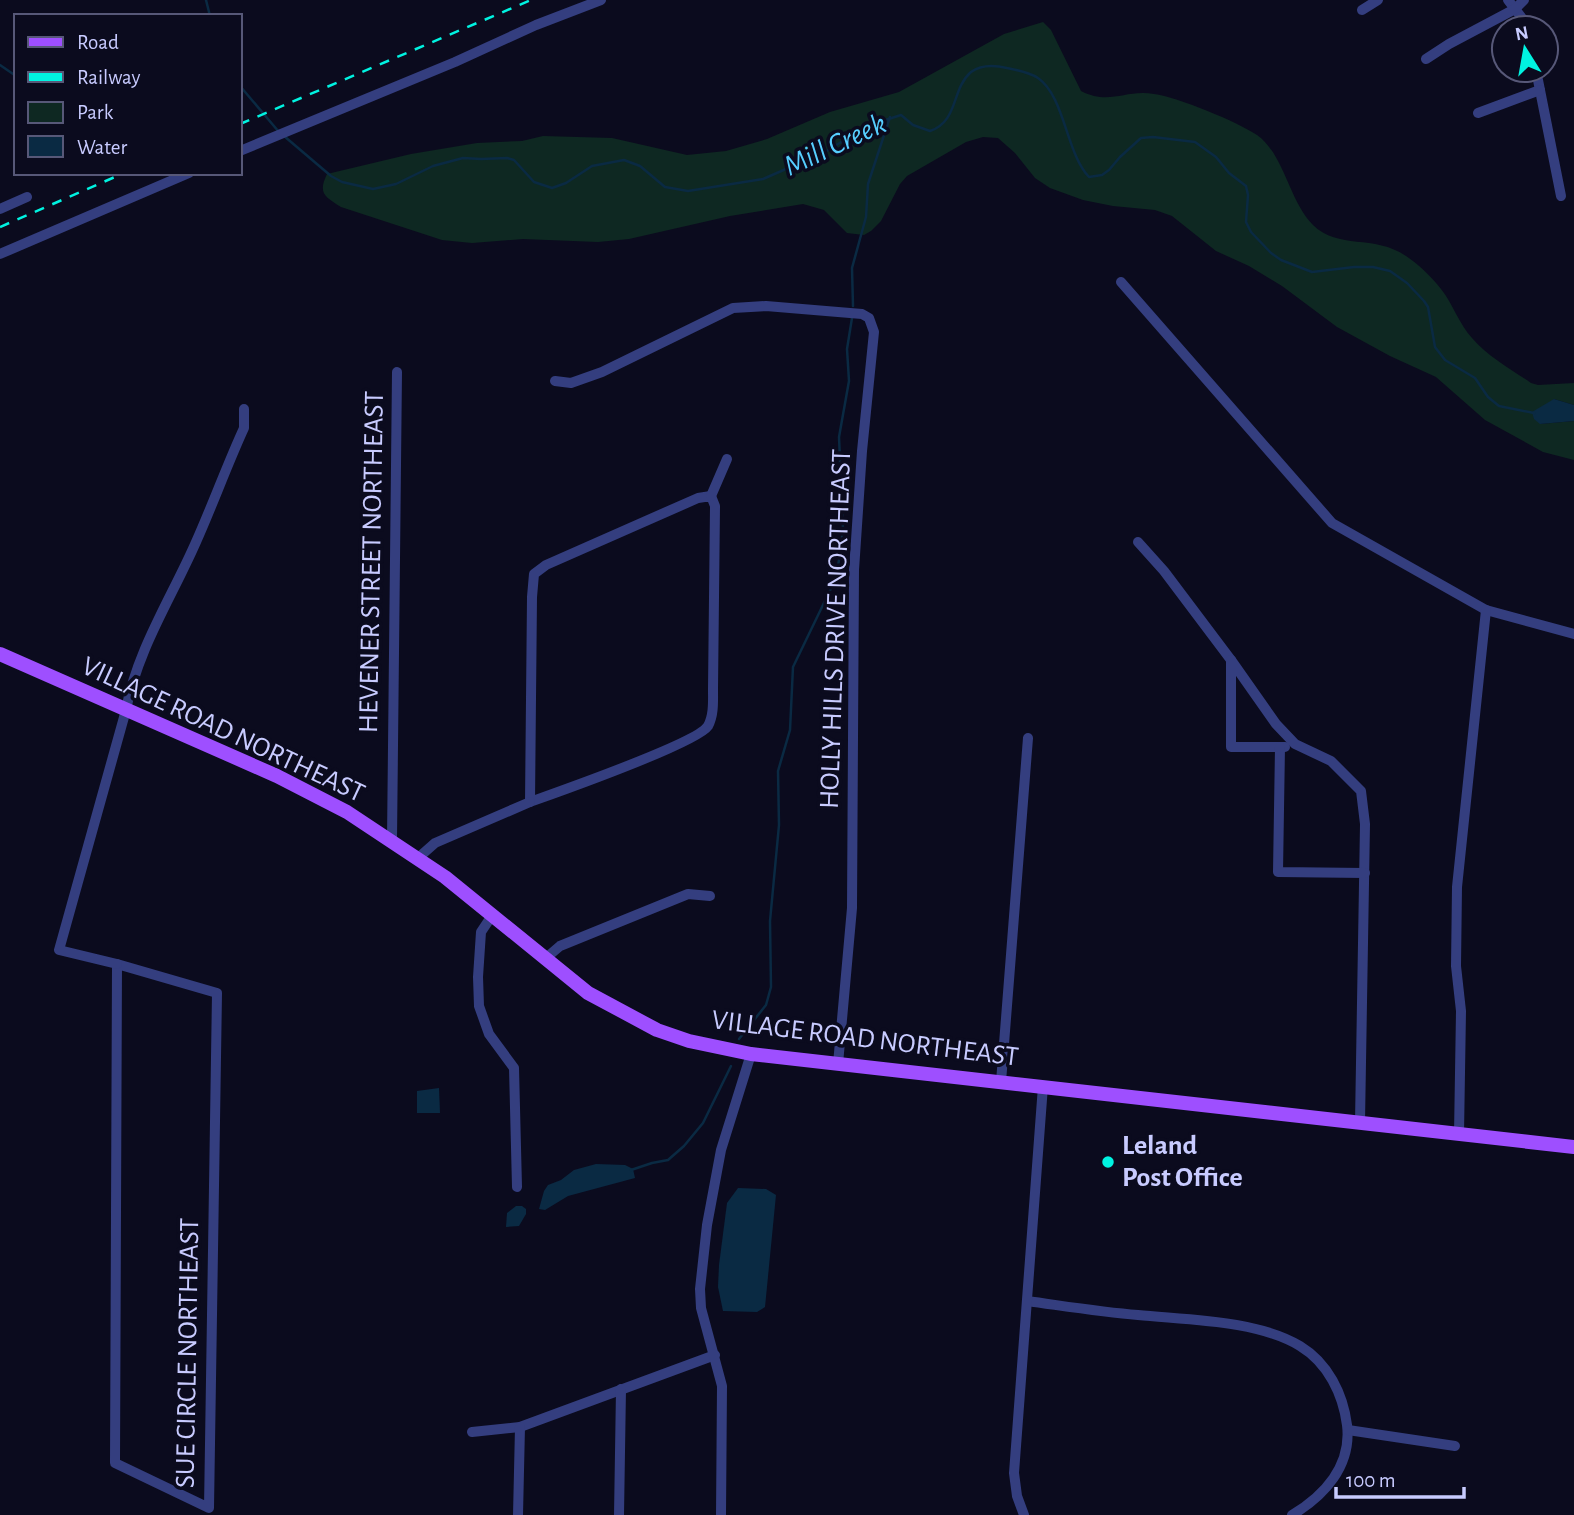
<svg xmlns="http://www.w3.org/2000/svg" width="1574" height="1515" font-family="'Alegreya Sans',sans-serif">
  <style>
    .green { fill: #0e2822 }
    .water { fill: #0a2a43 }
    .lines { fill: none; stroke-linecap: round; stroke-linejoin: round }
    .stream { stroke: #0a2a43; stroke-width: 2.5 }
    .minor { stroke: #343e7f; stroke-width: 10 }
    .major { stroke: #9e4fff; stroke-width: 14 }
    .rail { stroke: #00f3e1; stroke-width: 2.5; stroke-dasharray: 10 9; stroke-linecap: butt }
    .poi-dot { fill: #00f3e1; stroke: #0b0b1e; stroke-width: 2.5 }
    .labels { text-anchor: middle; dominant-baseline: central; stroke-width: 7; stroke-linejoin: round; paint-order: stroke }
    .street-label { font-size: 28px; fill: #c8cbff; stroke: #0b0b1e }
    .poi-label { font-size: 28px; font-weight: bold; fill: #c8cbff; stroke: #0b0b1e; text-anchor: start }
    .water-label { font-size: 30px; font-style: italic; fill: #56ceff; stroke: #0b0b1e }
  </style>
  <rect width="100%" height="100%" fill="#0b0b1e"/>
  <path class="green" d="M1043 22 1051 30 1081 91C1110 106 1125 89 1154 94 1177 97 1238 122 1257 135 1284 154 1289 201 1313 225 1338 250 1374 234 1406 256 1418 264 1432 277 1441 289 1453 304 1459 324 1472 338 1488 357 1511 369 1531 383L1538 385 1574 383V405L1554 399 1540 424 1574 421V460L1543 452 1485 420 1436 377 1390 356 1337 327 1282 286 1249 266 1216 251 1172 216 1155 210 1113 206 1083 200 1050 188 1035 178 1015 153 998 138 983 137 966 142 907 176 900 184 881 221 871 231 864 235 847 233 824 210 803 204 730 216 629 239 598 242 523 239 472 243 442 240 341 207C324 196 318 193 327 174L411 154 477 143 522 141 543 136 612 138 687 155 726 151 767 139 830 112 899 92 1004 34Z"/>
  <g class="water">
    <polygon points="1554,399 1574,405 1574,421 1540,424 1534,419 1532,412"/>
    <polygon points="439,1088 440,1113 417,1113 417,1091"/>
    <polygon points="596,1164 625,1165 633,1169 635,1178 568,1196 545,1210 539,1209 544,1191 548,1185 561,1180 574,1170"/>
    <polygon points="738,1188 766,1189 776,1195 765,1307 757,1312 723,1311 718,1287 719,1265 727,1203"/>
    <polygon points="516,1206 522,1206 526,1209 526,1214 519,1226 506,1227 507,1213"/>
  </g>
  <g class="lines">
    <g class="stream">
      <polyline points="206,0 210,16"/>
      <polyline points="0,65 16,76"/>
      <polyline points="240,86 279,132"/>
      <path d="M284 136 331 176 342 182 373 189 396 184 433 166 463 158 481 159 507 158 514 160 534 182 552 188 566 183 592 166 624 160 640 166 665 187 688 191 763 179 825 152 867 126 901 115 913 125 930 131C959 121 951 89 971 72 982 64 995 65 1007 68 1017 70 1029 72 1038 78 1065 97 1066 153 1089 177L1102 175 1109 170 1120 157 1141 138 1153 137 1195 142 1216 157 1229 173 1246 186 1248 195 1246 222 1251 232 1271 253 1281 260 1312 272 1354 267H1373L1390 271 1407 283 1424 301 1428 307 1435 347 1445 360 1475 378 1488 397 1499 406 1534 413"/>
      <polyline points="853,306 852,268 866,217 868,184 890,117"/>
      <polyline points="739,1039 766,1005 771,987 770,921 779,825 778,771 790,730 793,667 836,578 840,554 843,529 839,437 849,381 847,349 852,318"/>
      <polyline points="631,1170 652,1163 668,1160 684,1146 703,1123 731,1066"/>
    </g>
    <g class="minor">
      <polyline points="1508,0 1525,22 1526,28"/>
      <polyline points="1362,10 1378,0"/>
      <polyline points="1426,59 1449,44 1515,9 1524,0"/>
      <polyline points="1536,70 1561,196"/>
      <polyline points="1478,113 1540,90"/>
      <polyline points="240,151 455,62 536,25 601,0"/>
      <polyline points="0,209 27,197"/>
      <polyline points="0,254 189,173"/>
      <polyline points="1121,282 1332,523 1486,610 1574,634"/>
      <polyline points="555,381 571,383 602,372 733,308 766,306 862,314 869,318 874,332 862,451 854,570 852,908 838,1064"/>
      <path d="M711 496 715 506 713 689C713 701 714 715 708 726 697 743 558 792 530 802L532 597 534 574 546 565 698 498Z"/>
      <polyline points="711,496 727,459"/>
      <polyline points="1138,542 1164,571 1231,660 1276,724 1295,744 1331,761 1361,791 1365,824 1360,1122"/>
      <polyline points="1231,660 1231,747 1285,747"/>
      <polyline points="1280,747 1278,872 1365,873"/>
      <polyline points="392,840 397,372"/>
      <polyline points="418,858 435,843 530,802"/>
      <polyline points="493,914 481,932 478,977 479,1006 489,1034 514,1068 517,1187"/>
      <polyline points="546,958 560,946 688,894 710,896"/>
      <polygon points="117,964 217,993 209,1508 115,1463"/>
      <path d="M117 964 59 950 126 710C137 650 172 597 196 542 213 504 227 465 244 428V409"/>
      <polyline points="1001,1082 1028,738"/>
      <polyline points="1459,1134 1461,1011 1456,966 1457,887 1486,610"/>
      <path d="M1027 1301C1064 1306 1101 1312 1138 1315 1187 1320 1257 1320 1300 1346 1328 1363 1343 1394 1347 1425 1352 1466 1324 1496 1292 1515"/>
      <polyline points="1348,1430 1455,1446"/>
      <polyline points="472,1432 520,1427 715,1355"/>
      <polyline points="518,1515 520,1427"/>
      <polyline points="619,1515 621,1389"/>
      <polyline points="721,1515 722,1386 701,1308 700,1289 707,1225 721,1150 751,1054"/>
      <polyline points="1024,1515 1017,1496 1014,1473 1043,1086"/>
    </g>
    <polyline class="major" points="0,654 277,776 347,812 445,877 588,993 657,1030 689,1041 751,1054 1574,1147"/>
    <g class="rail">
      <polyline points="240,124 531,0"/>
      <polyline points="0,227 124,173"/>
    </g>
  </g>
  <circle class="poi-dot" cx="1108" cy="1162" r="7"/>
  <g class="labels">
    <g class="street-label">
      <text transform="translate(372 562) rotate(-89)">HEVENER STREET NORTHEAST</text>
      <text transform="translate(836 629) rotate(-88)">HOLLY HILLS DRIVE NORTHEAST</text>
      <text transform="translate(223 730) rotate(25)">VILLAGE ROAD NORTHEAST</text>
      <text transform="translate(865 1039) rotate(7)">VILLAGE ROAD NORTHEAST</text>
      <text transform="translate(188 1353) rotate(-89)">SUE CIRCLE NORTHEAST</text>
    </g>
    <g class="poi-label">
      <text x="1122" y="1146">Leland<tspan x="1122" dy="32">Post Office</tspan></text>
    </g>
    <g class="water-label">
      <text transform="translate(835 145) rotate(-25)">Mill Creek</text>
    </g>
  </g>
  <rect x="14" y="14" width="228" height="161" fill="#0b0b1e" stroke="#575878" stroke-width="2"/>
  <rect x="28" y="37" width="35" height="10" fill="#9e4fff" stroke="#575878" stroke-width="2"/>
  <text x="77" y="49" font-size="21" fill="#c8cbff">Road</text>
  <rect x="28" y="72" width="35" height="10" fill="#00f3e1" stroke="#575878" stroke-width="2"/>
  <text x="77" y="84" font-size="21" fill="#c8cbff">Railway</text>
  <rect x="28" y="102" width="35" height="21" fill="#0e2822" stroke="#575878" stroke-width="2"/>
  <text x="77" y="119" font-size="21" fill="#c8cbff">Park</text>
  <rect x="28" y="136" width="35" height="21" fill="#0a2a43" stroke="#575878" stroke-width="2"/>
  <text x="77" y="154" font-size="21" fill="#c8cbff">Water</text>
  <g transform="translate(1525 49) rotate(349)"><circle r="33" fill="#0b0b1e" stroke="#575878" stroke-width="2"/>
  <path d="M0-5L12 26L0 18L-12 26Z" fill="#00f3e1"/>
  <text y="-10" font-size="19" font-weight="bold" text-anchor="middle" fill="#c8cbff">N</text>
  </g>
  <path d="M1336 1487v10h128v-10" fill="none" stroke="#c8cbff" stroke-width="3.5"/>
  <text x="1346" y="1487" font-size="21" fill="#c8cbff" stroke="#0b0b1e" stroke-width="5" paint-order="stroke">100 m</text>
</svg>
